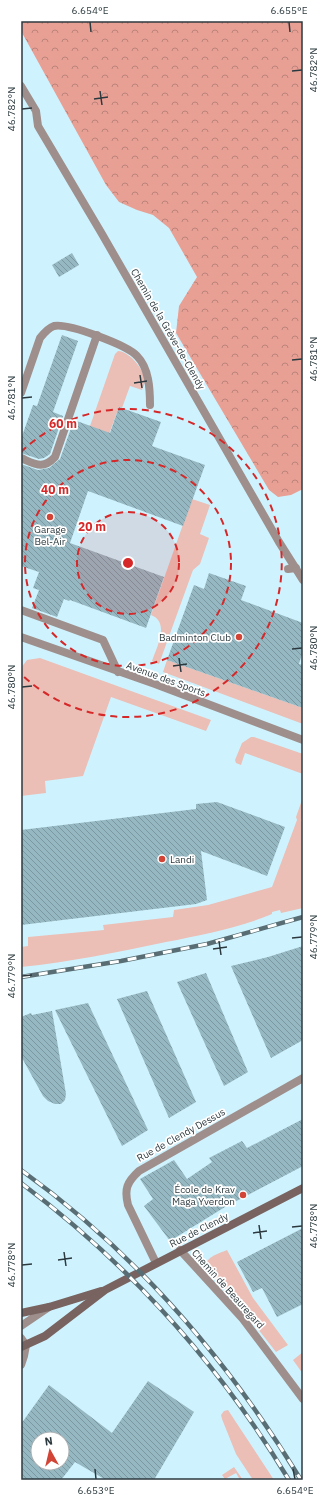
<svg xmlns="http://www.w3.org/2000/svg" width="324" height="1501" font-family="'IBM Plex Sans',sans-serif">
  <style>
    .green { fill: #ebbeb6 }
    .forest { fill: url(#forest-crowns) }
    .building { fill: url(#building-back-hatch); fill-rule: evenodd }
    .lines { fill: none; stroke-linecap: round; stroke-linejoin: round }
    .service { stroke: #9e8f8c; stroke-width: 8 }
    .minor { stroke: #9e8f8c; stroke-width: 8 }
    .tertiary { stroke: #9e8f8c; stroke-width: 8 }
    .secondary { stroke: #786360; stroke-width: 8 }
    .rail-casing { stroke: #596e74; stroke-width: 4.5 }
    .rail { stroke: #fff; stroke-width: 3; stroke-dasharray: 9; stroke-linecap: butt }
    .ticks { fill: none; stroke: #2c3a3f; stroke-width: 1.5 }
    .ring { fill: none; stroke: #d62828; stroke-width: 2; stroke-dasharray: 7 5 }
    .poi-dot { fill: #d24435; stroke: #fff; stroke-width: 1.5 }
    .labels { text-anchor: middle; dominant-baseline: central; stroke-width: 3.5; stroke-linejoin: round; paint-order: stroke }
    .street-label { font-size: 10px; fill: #2c3a3f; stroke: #fff }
    .poi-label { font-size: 10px; fill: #2c3a3f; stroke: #fff; text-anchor: end }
    .centre { fill: #d62828; stroke: #fff; stroke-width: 2 }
    .ring-label { font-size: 12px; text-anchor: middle; font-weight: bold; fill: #d62828; stroke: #fff; stroke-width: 3.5; stroke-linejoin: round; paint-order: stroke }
    .neatline { fill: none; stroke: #2c3a3f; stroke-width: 1.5 }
    .ticks-label { font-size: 10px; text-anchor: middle; fill: #2c3a3f }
  </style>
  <defs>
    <pattern id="forest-crowns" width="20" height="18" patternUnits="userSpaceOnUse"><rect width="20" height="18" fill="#e8a095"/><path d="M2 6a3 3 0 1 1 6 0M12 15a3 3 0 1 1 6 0" fill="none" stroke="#bc837b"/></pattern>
    <pattern id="building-back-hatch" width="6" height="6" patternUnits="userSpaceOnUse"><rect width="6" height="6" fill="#96b8c3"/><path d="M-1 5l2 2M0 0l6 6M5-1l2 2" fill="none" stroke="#7b97a0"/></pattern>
  </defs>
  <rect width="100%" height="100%" fill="#cff3fe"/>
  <g class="green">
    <path d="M118 351C130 352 144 369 145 381 145 384 143 387 142 390L130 386 122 408 119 407 88 491 73 475 115 354Z"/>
    <path d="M192 499 210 505 200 534 209 538 200 564 193 570 159 664 152 661C157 647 170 622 151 615Z"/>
    <polygon points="40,658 211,720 206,731 111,697 83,776 45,781 46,793 21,796 21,668 27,660"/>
    <polygon points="167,660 303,708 303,724 163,672"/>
    <polygon points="251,737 254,737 303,754 303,774 245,753 241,765 236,763 235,760 242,743"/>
    <path d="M303 797V814L301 821 303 822V908L281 913 280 910 272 912V914C239 928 201 935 166 942 118 952 70 962 21 967V947L28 946V937L104 930 103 925 173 917 174 910 208 905 272 887 297 820 296 817Z"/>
    <path d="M227 1250 253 1298 288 1345 276 1352 250 1319 206 1266C207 1256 218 1254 227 1250Z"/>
    <polygon points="303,1352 303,1374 293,1360"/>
    <polygon points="228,1410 274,1480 253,1480 236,1454 222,1419 221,1415 224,1411"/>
    <polygon points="234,1467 243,1480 240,1480 236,1473 225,1479 222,1475"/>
  </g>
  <polygon class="forest" points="21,21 303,21 303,489 291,495 278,497 269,490 176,333 179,306 197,277 169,228 153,215 137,210 119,202 106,185 21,31"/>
  <g class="building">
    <polygon points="72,253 79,265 59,277 52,265"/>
    <polygon points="62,335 78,341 53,412 63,416 50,454 44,458 39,459 21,453 21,439 33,405 37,406"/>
    <polygon points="119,407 161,422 152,446 205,465 183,526 88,491 70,543 164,577 146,628 70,600 69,601 64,599 57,617 32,608 39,590 33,588 39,572 21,566 21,464 38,470 49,468 60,459 74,420 110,433"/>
    <polygon points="209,573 246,586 241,600 303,623 303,651 299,664 303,665 303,708 167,660 194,585 204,589"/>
    <polygon points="217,802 285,827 267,876 201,851 207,900 196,904 21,925 21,830 196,809 196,804"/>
    <polygon points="303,946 303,1040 271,1058 231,966 268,957"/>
    <polygon points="206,973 248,1072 224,1086 177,982"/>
    <polygon points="147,991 196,1102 169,1118 117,999"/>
    <polygon points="88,1003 148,1130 122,1146 55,1010"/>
    <polygon points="52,1011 66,1094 65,1100 61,1104 55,1104 48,1101 43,1096 21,1056 21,1017 31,1013 32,1015"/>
    <polygon points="303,1119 303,1166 225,1207 170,1241 144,1206 153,1199 140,1179 174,1160 187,1179 212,1162 209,1158 242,1141 247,1148"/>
    <polygon points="303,1228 303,1304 277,1317 262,1288 253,1292 237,1262"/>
    <path d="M148 1381 194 1412 154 1480H106L75 1462 61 1480H21V1424L49 1385 112 1433ZM38 1439H62V1463H38Z"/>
  </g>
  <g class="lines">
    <g class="service">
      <path d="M21 393 40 338C44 333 48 328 54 326 68 323 127 345 137 356 149 368 150 389 150 405"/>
      <path d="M21 458C35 464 43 470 55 457L97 335"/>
      <polyline points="288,569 296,568"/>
      <polyline points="21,610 103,640 118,672"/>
    </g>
    <g class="minor">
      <polyline points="21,86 36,111 38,126 102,234 279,542 303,580"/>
      <polyline points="180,1250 243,1319 303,1399"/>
      <path d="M156 1263 128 1205C124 1189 127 1182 139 1171L303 1078"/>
    </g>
    <g class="tertiary">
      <polyline points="21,637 155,684 303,740"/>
      <polyline points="21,1326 49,1307"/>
      <polyline points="21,1338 26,1345 24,1356 21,1365"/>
    </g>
    <g class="secondary">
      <polyline points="21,1313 49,1307 101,1291"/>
      <polyline points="21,1347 45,1336 105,1290 303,1188"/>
    </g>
    <g class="rail-casing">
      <g id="rail">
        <polyline points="21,977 121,961 207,944 303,917"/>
        <path d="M21 1170C135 1252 228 1360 301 1480"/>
        <path d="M21 1183C129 1264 219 1364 289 1480"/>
      </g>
    </g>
    <use href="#rail" class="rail"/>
  </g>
  <path class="ticks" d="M90 22 91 32M289 22 290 32M292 71 302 70M100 91 102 105M94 99 108 97M22 109 32 108M292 360 302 359M140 375 142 388M134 383 147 381M22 398 32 397M292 649 302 648M179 658 181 672M173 666 187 664M22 687 32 686M292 938 302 937M219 941 221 955M213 949 227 947M22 976 32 975M259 1225 261 1239M292 1227 302 1226M253 1233 267 1231M64 1252 66 1266M58 1260 72 1258M22 1265 32 1264M95 1469 96 1479M293 1469 295 1479"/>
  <circle cx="128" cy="563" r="51" fill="#d62828" fill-opacity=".12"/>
  <g class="ring">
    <circle cx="128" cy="563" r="51"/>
    <circle cx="128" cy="563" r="103"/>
    <path d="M21 452A154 154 0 1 1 21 674"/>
  </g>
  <g class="poi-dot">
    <circle cx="50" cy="517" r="4"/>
    <circle cx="239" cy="637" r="4"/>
    <circle cx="162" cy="859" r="4"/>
    <circle cx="243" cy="1195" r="4"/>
  </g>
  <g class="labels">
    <g class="street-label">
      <text transform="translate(168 329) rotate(60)">Chemin de la Grève-de-Clendy</text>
      <text transform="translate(166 679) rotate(20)">Avenue des Sports</text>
      <text transform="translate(181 1135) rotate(-29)">Rue de Clendy Dessus</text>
      <text transform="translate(199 1230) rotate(-27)">Rue de Clendy</text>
      <text transform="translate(228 1289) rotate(48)">Chemin de Beauregard</text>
    </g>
    <g class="poi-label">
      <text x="50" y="529" text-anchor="middle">Garage<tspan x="50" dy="12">Bel-Air</tspan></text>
      <text x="231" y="637">Badminton Club</text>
      <text x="170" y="859" text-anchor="start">Landi</text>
      <text x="235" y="1189">École de Krav<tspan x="235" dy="12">Maga Yverdon</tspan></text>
    </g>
  </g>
  <circle cx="128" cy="563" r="6" class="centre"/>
  <g class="ring-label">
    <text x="63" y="428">60 m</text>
    <text x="55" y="494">40 m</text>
    <text x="92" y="531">20 m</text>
  </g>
  <rect width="324" height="1501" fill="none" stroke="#ffffff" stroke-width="44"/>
  <g transform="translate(50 1451) rotate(352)"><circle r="19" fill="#ffffff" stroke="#abb0b2"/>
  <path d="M0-3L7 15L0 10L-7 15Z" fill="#d24435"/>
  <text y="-6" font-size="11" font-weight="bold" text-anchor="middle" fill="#2c3a3f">N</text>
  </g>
  <rect x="22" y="22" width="280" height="1457" class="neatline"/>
  <g class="ticks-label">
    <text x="90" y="14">6.654°E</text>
    <text x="289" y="14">6.655°E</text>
    <text transform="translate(313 70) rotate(-90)" y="4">46.782°N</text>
    <text transform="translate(11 109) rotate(-90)" y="4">46.782°N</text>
    <text transform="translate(313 359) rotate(-90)" y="4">46.781°N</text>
    <text transform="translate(11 398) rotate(-90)" y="4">46.781°N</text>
    <text transform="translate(313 648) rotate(-90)" y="4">46.780°N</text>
    <text transform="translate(11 687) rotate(-90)" y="4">46.780°N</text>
    <text transform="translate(313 937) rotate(-90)" y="4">46.779°N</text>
    <text transform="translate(11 976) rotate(-90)" y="4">46.779°N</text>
    <text transform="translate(313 1226) rotate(-90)" y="4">46.778°N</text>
    <text transform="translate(11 1265) rotate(-90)" y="4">46.778°N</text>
    <text x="96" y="1494">6.653°E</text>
    <text x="295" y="1494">6.654°E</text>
  </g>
</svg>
